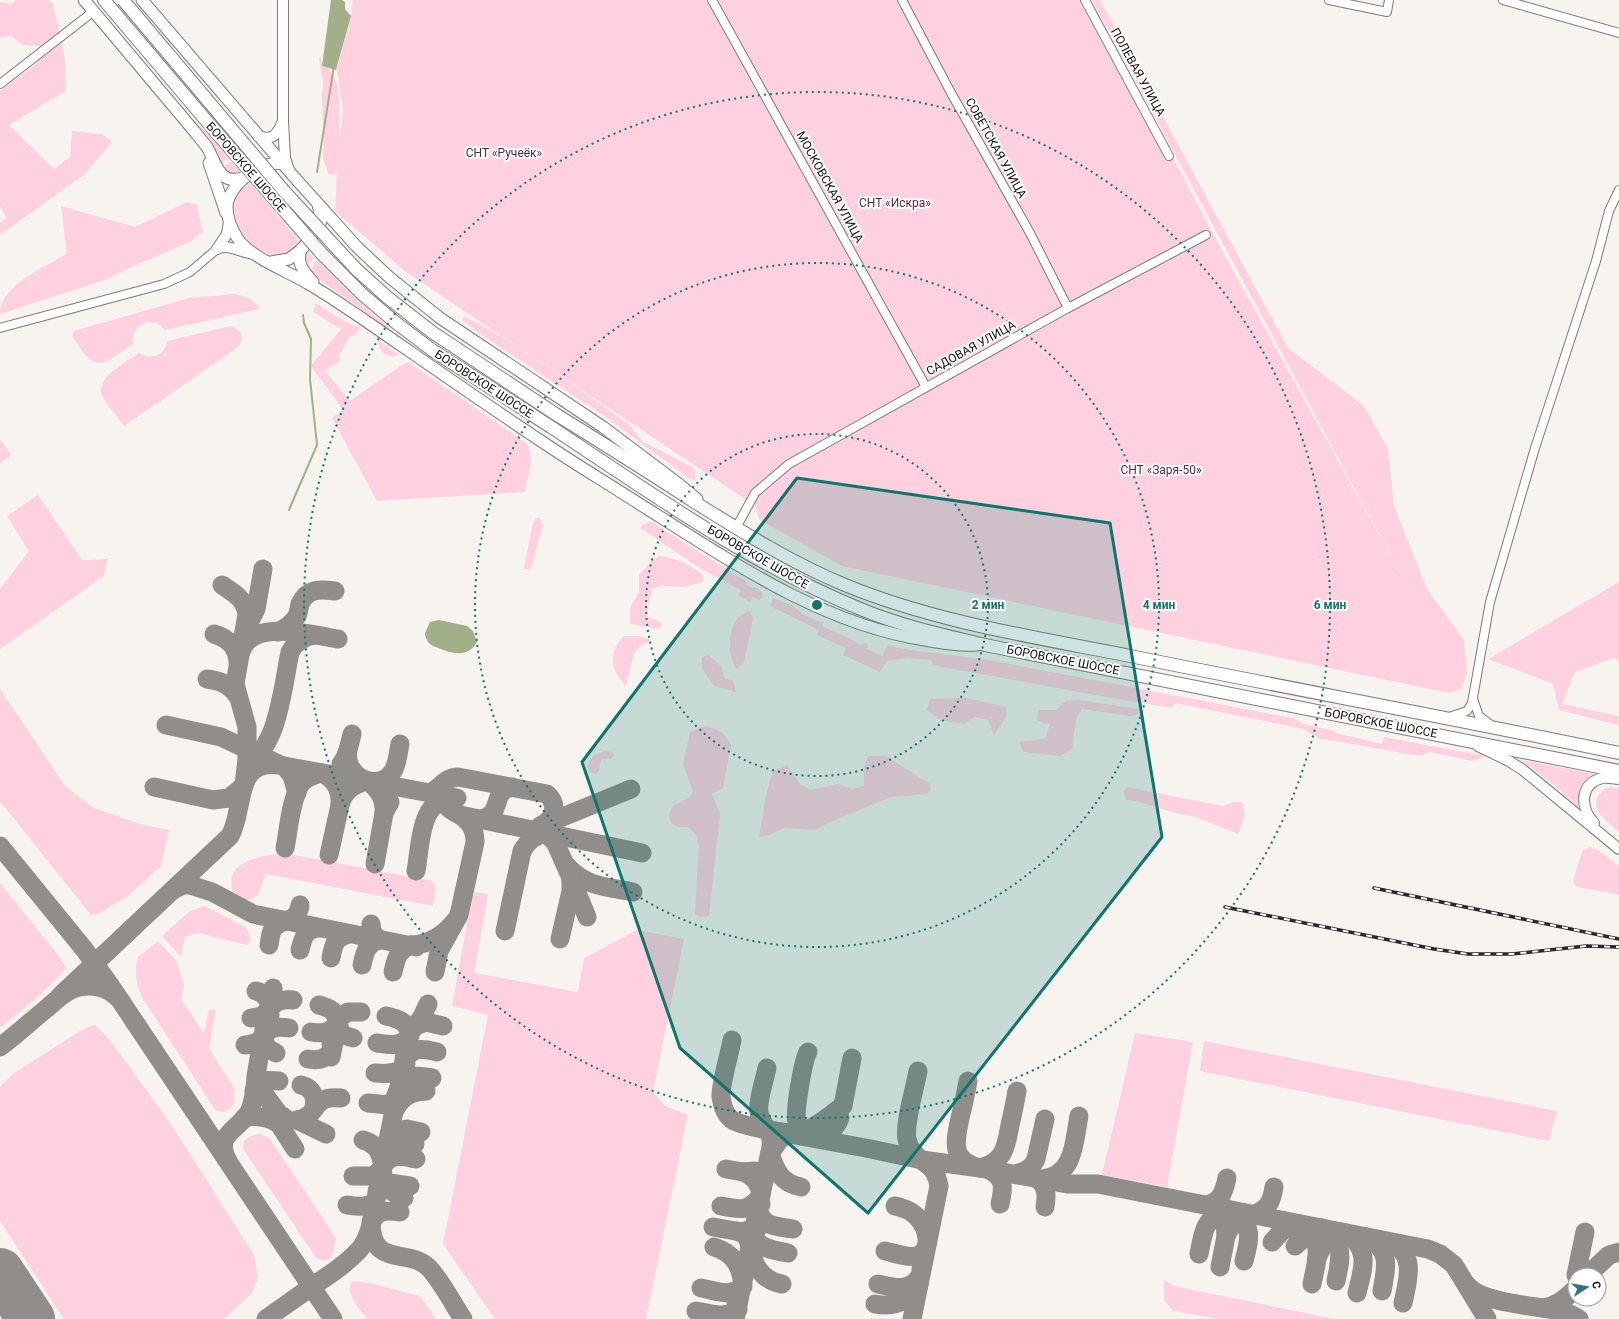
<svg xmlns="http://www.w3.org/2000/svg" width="1619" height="1319" font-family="Roboto,sans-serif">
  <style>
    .green { fill: #ffd1e0 }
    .water { fill: #a1b088 }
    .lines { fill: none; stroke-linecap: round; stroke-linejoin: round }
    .stream { stroke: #a1b088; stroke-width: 2 }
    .taxiway { stroke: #908d8a; stroke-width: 19 }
    .runway { stroke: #908d8a; stroke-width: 48 }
    .minor-casing { stroke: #7e7a77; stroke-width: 10 }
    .tertiary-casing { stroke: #7e7a77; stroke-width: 12 }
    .secondary-casing { stroke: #7e7a77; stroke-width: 13 }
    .primary-casing { stroke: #7e7a77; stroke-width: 14 }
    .minor { stroke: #fff; stroke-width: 8 }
    .tertiary { stroke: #fff; stroke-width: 10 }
    .secondary { stroke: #fff; stroke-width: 11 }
    .primary { stroke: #fff; stroke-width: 12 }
    .rail-casing { stroke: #2a2726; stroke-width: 3.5 }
    .rail { stroke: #fff; stroke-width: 2; stroke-dasharray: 6; stroke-linecap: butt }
    .primary-bridge-casing { stroke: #7e7a77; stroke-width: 14; stroke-linecap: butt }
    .primary-bridge { stroke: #fff; stroke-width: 12 }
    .marked { fill: #0f766e; fill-opacity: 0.2; stroke: #0f766e; stroke-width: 3; stroke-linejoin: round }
    .ring { fill: none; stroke: #0f766e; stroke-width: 2; stroke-dasharray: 2 4 }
    .labels { text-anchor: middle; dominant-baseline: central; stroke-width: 4; stroke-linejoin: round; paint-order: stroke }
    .street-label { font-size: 12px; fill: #110f0e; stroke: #fff }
    .park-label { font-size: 12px; fill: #60273e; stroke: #fff }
    .centre { fill: #0f766e; stroke: #fff; stroke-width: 2 }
    .ring-label { font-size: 12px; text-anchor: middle; font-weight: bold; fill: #0f766e; stroke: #fff; stroke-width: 4; stroke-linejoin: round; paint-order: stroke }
  </style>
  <rect width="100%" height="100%" fill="#f7f3ef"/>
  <g class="green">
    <polygon points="16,0 47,0 53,3 65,60 66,91 9,125 54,169 70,157 72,131 102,134 112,142 85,174 0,235 0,223 7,218 0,206 0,91 37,63 39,46 23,45 10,35 0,38 0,2 12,4"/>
    <path d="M353 0H1089L1223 252 1413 597 1092 0H1100L1288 348 1364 406 1388 449 1394 506 1427 589 1464 640 1467 673 1462 686 1463 688 1449 693 842 566 760 520 749 491V494L745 499 406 272 335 211 337 170 334 175 328 174 323 158 324 140 322 98 323 82 319 58 321 56 322 66 328 68C345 85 337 116 340 138L343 110 337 70 351 15Z"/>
    <polygon points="198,124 209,134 228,158 220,164 210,143"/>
    <polygon points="231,161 241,174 235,176 221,169"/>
    <path d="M250 183 299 241C294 246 289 252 282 254 255 261 225 219 236 196 239 190 245 187 250 183Z"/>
    <path d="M187 202 197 205 203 232 190 242 136 265 105 280 0 314C0 285 45 267 67 254L61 206 135 227Z"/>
    <polygon points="308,252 313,258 306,269 303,256"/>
    <polygon points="317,260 359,302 389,327 387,328 309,272"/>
    <path d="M236 294 251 299 260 309 165 330C152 314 130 325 133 344 99 367 96 375 72 335L74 331 189 298Z"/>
    <path d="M316 303 339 318 360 328 354 336 351 335 338 357 341 360 325 371 349 400H351L405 363 408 362 526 443C536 457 528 476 525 492L377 501 332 418 343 410 311 366 341 329 313 312Z"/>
    <path d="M466 317C524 347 577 388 630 425L642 441 694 468 696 480 690 479 603 415 480 334 461 319Z"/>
    <path d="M231 326C243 330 245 340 237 348L124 426C117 416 107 406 102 395 95 377 127 362 139 353 151 361 165 355 167 341Z"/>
    <path d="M378 340 398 354 397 356C388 359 377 350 378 340Z"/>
    <polygon points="0,439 11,455 0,464"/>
    <polygon points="38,495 82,560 108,559 104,576 0,649 0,589 29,551 7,516"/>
    <polygon points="536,518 540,518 543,525 531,569 524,569 532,526"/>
    <polygon points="649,522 653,523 747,582 746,585 753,588 755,587 762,592 763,598 760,600 753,597 750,602 738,595 741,590 703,570 640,528 644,524"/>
    <path d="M659 556C680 559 686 563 703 575V582L684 587 662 586 652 589 647 616 662 623 660 629 630 624V608L639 592V575L652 561Z"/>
    <polygon points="1619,582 1619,662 1614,658 1575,672 1562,704 1619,716 1619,725 1559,710 1553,684 1488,659"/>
    <polygon points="773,598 793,606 804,615 823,623 822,626 857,642 856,644 863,645 864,643 868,644 867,649 882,656 888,645 903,649 989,660 1293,718 1304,724 1335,731 1336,733 1382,744 1384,737 1485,756 1472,761 1430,752 1419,756 1318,738 1304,729 1175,703 1172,708 1112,698 932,665 931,660 908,658 887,661 880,672 843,655 846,648 817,635 819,630 770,606"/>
    <path d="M749 611 753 618 744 663 736 669C726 652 727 617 749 611Z"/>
    <path d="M624 636H639L649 639 650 642 640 646 634 654 626 686C611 671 607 652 624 636Z"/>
    <polygon points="708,655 721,666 724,678 733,681 736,692 714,686 702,668 702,657"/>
    <polygon points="0,689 65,786 94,808 143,825 169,830 161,866 127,897 98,914 91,915 0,801"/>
    <polygon points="967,698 1006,707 1006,717 994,735 988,720 975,717 964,724 940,720 927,710 930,699"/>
    <polygon points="1079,700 1139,709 1139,714 1130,716 1082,709 1076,719 1072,749 1060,756 1023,752 1019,742 1045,739 1050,724 1043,723 1037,720 1038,710 1056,710 1066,701"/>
    <path d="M705 726C719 729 724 732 731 745L723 788 712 794 720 814 709 916 700 917 695 914 699 845 697 836 688 827H678L671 823 669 815 673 806 690 797 693 791 683 764 690 732Z"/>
    <path d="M604 751 613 752 614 756 611 759H601L599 771 596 774C590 773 588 771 587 765L593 756Z"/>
    <polygon points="868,756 886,756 930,784 931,790 927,794 891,797 828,823 815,830 784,828 770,835 759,837 766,795 773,771 787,765 799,783 810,790 838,784 852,789 864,786 864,767"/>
    <path d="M1521 760 1595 774C1582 784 1579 791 1577 807L1553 784Z"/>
    <path d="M1127 787 1223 806 1233 802H1242C1246 816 1244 821 1238 834L1196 817 1176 813 1136 801 1126 800 1124 791Z"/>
    <path d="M1608 787 1619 788V832C1604 819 1582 803 1608 787Z"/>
    <polygon points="1590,847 1598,850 1619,866 1619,895 1577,887 1573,882 1578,864 1583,850"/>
    <path d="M284 853 432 881 436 888 433 906 266 874 258 895C255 897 251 900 247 901 230 905 227 877 237 868 250 857 268 855 284 853Z"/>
    <path d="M0 883 58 955 66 968C47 991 23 1009 0 1028Z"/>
    <polygon points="475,892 488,894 474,973 578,992 584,958 637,930 684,939 653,1092 665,1106 688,1115 646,1319 495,1319 443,1244 488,1015 452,1006 468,918"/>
    <polygon points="205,906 247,928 251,941 247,945 198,933 185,937 181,957 162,936 190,911"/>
    <path d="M158 941 177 962 184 985 181 999 204 1033 209 1009 216 1010 209 1048 235 1090 233 1092 235 1100 231 1108 224 1112 216 1111 143 999C136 985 134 973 138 957Z"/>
    <polygon points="95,1025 109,1039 171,1124 254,1255 258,1277 252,1293 224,1319 64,1319 0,1221 0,1087 14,1073 85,1028"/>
    <polygon points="1135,1033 1193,1042 1167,1187 1102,1175"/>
    <polygon points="1204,1041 1557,1111 1549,1141 1200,1071"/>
    <polygon points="260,1133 270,1139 336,1238 334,1250 331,1258 324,1261 316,1258 243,1149 244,1141 249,1137"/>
    <polygon points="1164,1280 1174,1286 1335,1319 1219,1319 1173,1311 1164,1300"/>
    <path d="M354 1281 370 1283 420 1296 436 1319H367C360 1309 346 1295 351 1283Z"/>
  </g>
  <g class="water">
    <polygon points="331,0 342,0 345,2 345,9 351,16 336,70 322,66"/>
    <path d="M439 620 467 626 473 631 477 642C468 658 453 654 438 648 434 646 430 645 428 642 426 639 425 636 425 633L430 622Z"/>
  </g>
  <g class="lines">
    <g class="stream">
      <polyline points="317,172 334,66"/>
      <polyline points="289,510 317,445 310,379 311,339 304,323 303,315"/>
    </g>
    <g class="taxiway">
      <polyline points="248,625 256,609 263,569"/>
      <path d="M278 632C286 628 293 623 297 616 299 612 299 607 300 604 307 588 321 589 335 591"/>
      <path d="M214 634C228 638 238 648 238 663"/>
      <path d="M241 652C250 618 313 635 338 639"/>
      <path d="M207 679C221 681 228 684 237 695"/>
      <polyline points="166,725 221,737 285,767 292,776 297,793"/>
      <path d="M347 753C348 758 348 764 351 768 361 784 383 787 393 771 398 763 398 752 400 744"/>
      <path d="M341 764C348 756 349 745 352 734"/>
      <path d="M249 773C257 758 267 745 273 729 282 704 285 677 290 652 296 641 304 637 315 635"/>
      <path d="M154 787 213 800 229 798 239 790 244 785 247 759V727L235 684 247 614C245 599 234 593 222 585"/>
      <path d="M429 793C440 789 445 777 458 777L547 794C559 805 554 820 540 826"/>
      <path d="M432 794C444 800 445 809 460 815L642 853"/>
      <path d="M482 819C504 813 490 792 512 787"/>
      <polyline points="543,825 631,789"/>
      <polyline points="0,846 84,949 110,985 333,1319"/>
      <path d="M285 848C289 828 290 805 299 787 303 778 313 775 322 773 335 779 341 790 340 805"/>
      <path d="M329 855 340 805C344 790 354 784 368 781 379 790 385 799 384 813"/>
      <polyline points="375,864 384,813 390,802"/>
      <path d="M567 866C585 887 608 887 633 892"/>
      <path d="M173 890 183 885H190L212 892 253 914 407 945C428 946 443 936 455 921"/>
      <path d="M505 931 522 851C528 841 534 836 545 833L555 842 571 878 587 917"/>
      <polyline points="560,939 571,891 571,879"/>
      <path d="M269 945C270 940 270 934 273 929 281 917 298 924 300 905"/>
      <path d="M300 950C303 938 305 929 319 928"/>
      <path d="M331 958C333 946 335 937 349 934"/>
      <path d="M362 965C365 952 366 945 379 940L372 932 371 924"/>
      <path d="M393 972C396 959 397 951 411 945L416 947"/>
      <path d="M435 972 439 951 459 915 475 842C475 829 470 822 460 815"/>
      <path d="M60 996 230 836C245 811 233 758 279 765L457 798C419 795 421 844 416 871"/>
      <path d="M428 1004 422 1017 410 1033 371 1223C372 1269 409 1247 429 1268 442 1282 452 1302 463 1319"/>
      <path d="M270 1015 269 1011C274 1001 282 999 293 1000"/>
      <path d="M251 1018 263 1016 270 1007C268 998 264 993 256 991"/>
      <polyline points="337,1024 343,1035 353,1038"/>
      <polyline points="415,1026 426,1022 443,1026"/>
      <path d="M311 1032C323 1034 329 1033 337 1024 337 1011 330 1008 319 1005"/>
      <path d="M732 1040C730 1052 720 1086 721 1097 722 1104 725 1114 731 1119 740 1126 792 1136 802 1132 816 1128 831 1114 843 1106L852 1058"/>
      <path d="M377 1043C390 1045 401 1048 410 1035 407 1021 399 1019 386 1016"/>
      <path d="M245 1045C256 1044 265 1040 264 1028"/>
      <path d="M0 1047C16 1035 30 1022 46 1009 54 1002 63 993 73 989 88 983 106 986 117 997"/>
      <path d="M808 1052C803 1060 794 1113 797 1122 800 1130 807 1135 814 1138 827 1135 835 1130 840 1118"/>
      <path d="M276 1053 267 1048 263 1037C270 1027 277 1026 289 1028"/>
      <polyline points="331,1057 339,1018 348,1012 361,1012"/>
      <path d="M308 1059C319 1061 327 1059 332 1049L331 1043"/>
      <path d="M406 1064 405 1060C413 1046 424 1049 437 1052"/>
      <path d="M375 1073C386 1074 406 1075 404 1058"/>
      <polyline points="256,1076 257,1084 279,1114 285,1118"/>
      <path d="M968 1081C966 1093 963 1106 960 1118 955 1142 950 1161 980 1168L1067 1184H1098L1428 1249 1440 1254 1454 1265 1487 1319"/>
      <path d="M301 1085C313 1088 316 1097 314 1108"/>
      <path d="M400 1090V1085C408 1073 419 1076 432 1078"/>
      <path d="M254 1091C257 1079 268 1080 279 1081"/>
      <polyline points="368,1103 388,1105 394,1100 398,1090"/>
      <path d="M394 1112C401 1097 410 1092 426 1091"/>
      <path d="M244 1118C255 1115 270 1117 279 1124L295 1149"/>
      <path d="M297 1120C322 1115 309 1095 341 1098"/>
      <polyline points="297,1120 326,1134"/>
      <polyline points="389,1145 388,1140 396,1131 407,1129 421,1132"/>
      <path d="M228 1161C212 1133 242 1129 250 1110 256 1096 255 1079 258 1064 262 1039 268 1014 273 988"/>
      <path d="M386 1162C394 1153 405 1157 416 1159"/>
      <polyline points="726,1169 743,1172 755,1171"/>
      <path d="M988 1169C1005 1178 1004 1187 1000 1204"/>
      <path d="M1016 1174C1026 1171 1032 1168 1036 1159L1045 1119"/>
      <path d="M353 1176H374L383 1167C381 1153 377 1144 363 1140"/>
      <path d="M1036 1178C1047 1185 1047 1195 1045 1207"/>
      <path d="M1043 1179C1075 1175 1074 1141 1079 1116"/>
      <path d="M801 1187C781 1183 776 1171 770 1154L780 1139 790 1134 871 1149 922 1160 980 1168C1005 1162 1006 1146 1010 1125 1013 1113 1015 1102 1017 1091"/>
      <polyline points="381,1188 389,1183 410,1186"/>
      <path d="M404 1198C369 1185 380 1143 415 1144"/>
      <path d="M761 1204 758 1210C764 1228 777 1226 793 1229"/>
      <path d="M347 1205C357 1207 379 1209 377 1191"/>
      <path d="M1206 1205C1221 1202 1224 1192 1227 1178"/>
      <path d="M721 1206C740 1210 749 1212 761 1195 759 1183 754 1176 743 1172"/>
      <polyline points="713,1227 741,1232 749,1230"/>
      <path d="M758 1228 753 1234C759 1249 773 1250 788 1253"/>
      <path d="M737 1231C741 1233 745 1234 747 1238 750 1243 751 1251 753 1257 756 1271 768 1282 782 1284"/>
      <path d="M1226 1236C1237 1211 1256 1221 1268 1205 1272 1200 1273 1193 1274 1187"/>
      <path d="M1366 1237C1392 1249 1386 1268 1382 1291"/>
      <path d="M1272 1242 1282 1231 1299 1224C1325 1241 1317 1258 1312 1284"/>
      <path d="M1389 1242C1417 1253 1408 1280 1403 1303"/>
      <path d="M1295 1246 1310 1232 1322 1228C1345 1243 1341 1257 1336 1281"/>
      <path d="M885 1251C895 1253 906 1258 916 1256 935 1251 926 1226 917 1217 911 1210 903 1208 895 1206"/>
      <path d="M1199 1254C1204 1230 1204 1216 1231 1210 1254 1225 1250 1238 1244 1261"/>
      <path d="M1318 1256C1324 1241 1330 1237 1346 1233 1371 1250 1363 1268 1357 1293"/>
      <polyline points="1220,1267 1226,1236 1225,1223"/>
      <polyline points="1576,1275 1585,1232"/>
      <polyline points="1588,1275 1609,1255 1619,1252"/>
      <path d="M878 1284C892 1287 906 1292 917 1280 920 1276 922 1273 921 1269"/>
      <path d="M1468 1286C1483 1304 1542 1306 1565 1312 1570 1313 1575 1317 1579 1319"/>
      <path d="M701 1288C718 1291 729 1298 743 1286 741 1266 734 1253 714 1247"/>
      <path d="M875 1304C895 1308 909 1301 919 1283"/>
      <path d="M1543 1308C1558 1305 1565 1299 1575 1289"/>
      <path d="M696 1311C711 1314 726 1319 738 1309L736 1302"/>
      <path d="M266 1319C281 1308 296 1298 311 1287 328 1276 345 1265 359 1250 377 1230 363 1206 400 1212"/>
      <path d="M735 1319 771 1147C773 1128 761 1127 759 1112 757 1103 765 1078 767 1068"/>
      <path d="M912 1319 939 1186C935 1164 926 1167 914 1153 910 1149 908 1144 907 1139 904 1124 915 1088 918 1071"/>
    </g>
    <polyline class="runway" points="0,1272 31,1319"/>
    <g class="minor-casing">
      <g id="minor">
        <polyline points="712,0 926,387"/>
        <polyline points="902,0 950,91 1030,233 1068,308"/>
        <polyline points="1085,0 1169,156"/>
        <polyline points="1329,0 1387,12 1389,0"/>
        <polyline points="1503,0 1619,33"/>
        <polyline points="0,84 94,11"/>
        <polyline points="0,328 164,284 190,272 217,249"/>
        <polyline points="736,528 755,493 789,464 1068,308 1206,235"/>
        <polyline points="1473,699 1479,716 1491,725"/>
        <polyline points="1449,717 1467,711 1472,703 1490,602 1535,448 1596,261 1609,211 1619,190"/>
      </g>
    </g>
    <g class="tertiary-casing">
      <g id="tertiary">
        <polyline points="283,0 283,121 285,158 289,170"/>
        <path d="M258 136C272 141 277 135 282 123"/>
        <path d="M217 249C228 243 242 253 254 254"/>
        <polyline points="217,249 227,234 229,221"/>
        <polyline points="1478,746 1509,761 1523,770 1619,849"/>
        <path d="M1594 823C1580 808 1579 783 1603 778 1608 777 1614 779 1619 779"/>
      </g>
    </g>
    <g class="secondary-casing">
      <g id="secondary">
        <path d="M84 0 195 132C199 137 203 142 207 147 217 164 219 187 245 177"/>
        <polyline points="142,0 295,178 357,247 389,277 440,318 603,427 680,485 697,499"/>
        <polyline points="209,163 226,213"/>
        <path d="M283 164C263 159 227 185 227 207 227 218 232 230 238 239 250 257 287 271 307 283 325 293 342 305 360 317 421 359 482 402 544 443 575 464 607 483 638 503 726 558 820 624 925 640 942 643 959 646 977 645"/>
        <path d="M301 249C296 264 304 272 313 282"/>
        <polyline points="271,262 289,259 302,249 320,225 321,219 318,204"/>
      </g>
    </g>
    <g class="primary-casing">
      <g id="primary">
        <polyline points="104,0 221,138"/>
        <path d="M557 415C604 444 650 473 696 503 744 533 792 563 845 585 935 622 1034 637 1130 656 1293 689 1456 719 1619 753"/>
        <path d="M551 427C651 493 751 565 863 610 902 626 944 635 985 645L1619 771"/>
      </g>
    </g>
    <use href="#minor" class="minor"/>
    <use href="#tertiary" class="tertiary"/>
    <use href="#secondary" class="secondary"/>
    <use href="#primary" class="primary"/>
    <g class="rail-casing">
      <g id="rail">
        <polyline points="1374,888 1619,939"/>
        <polyline points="1225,907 1434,949 1468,954 1512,954 1586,946 1619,947"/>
      </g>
    </g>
    <use href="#rail" class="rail"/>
    <g class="primary-bridge-casing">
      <g id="primary-bridge">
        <polyline points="123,0 284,191 356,269 387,297 432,332 557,415"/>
        <polyline points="221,138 322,254 362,294 395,322 432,350 551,427"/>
      </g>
    </g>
    <use href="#primary-bridge" class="primary-bridge"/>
  </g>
  <path class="marked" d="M797 478 1110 523 1162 837 868 1213 680 1048 582 762Z"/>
  <g class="ring">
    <circle cx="817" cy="605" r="171"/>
    <circle cx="817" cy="605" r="342"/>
    <circle cx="817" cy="605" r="513"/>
  </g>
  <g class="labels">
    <g class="street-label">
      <text transform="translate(1138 72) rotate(61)">ПОЛЕВАЯ УЛИЦА</text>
      <text transform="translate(996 148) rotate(61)">СОВЕТСКАЯ УЛИЦА</text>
      <text transform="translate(246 167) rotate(49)">БОРОВСКОЕ ШОССЕ</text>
      <text transform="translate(830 187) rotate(61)">МОСКОВСКАЯ УЛИЦА</text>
      <text transform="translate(971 348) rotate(-29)">САДОВАЯ УЛИЦА</text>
      <text transform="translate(484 384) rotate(33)">БОРОВСКОЕ ШОССЕ</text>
      <text transform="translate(758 557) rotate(30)">БОРОВСКОЕ ШОССЕ</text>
      <text transform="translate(1063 660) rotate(11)">БОРОВСКОЕ ШОССЕ</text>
      <text transform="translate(1381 723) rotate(11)">БОРОВСКОЕ ШОССЕ</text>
    </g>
    <g class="park-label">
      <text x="504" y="153">СНТ «Ручеёк»</text>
      <text x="895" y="203">СНТ «Искра»</text>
      <text x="1161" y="470">СНТ «Заря-50»</text>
    </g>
  </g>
  <circle cx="817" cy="605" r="6" class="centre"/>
  <g class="ring-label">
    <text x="988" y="609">2 мин</text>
    <text x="1159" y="609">4 мин</text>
    <text x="1330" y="609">6 мин</text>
  </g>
  <g transform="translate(1587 1287) rotate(78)"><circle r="19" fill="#ffffff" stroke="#a09f9f"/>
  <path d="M0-3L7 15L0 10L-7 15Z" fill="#327486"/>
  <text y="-6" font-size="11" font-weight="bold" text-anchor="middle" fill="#110f0e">С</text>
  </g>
</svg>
